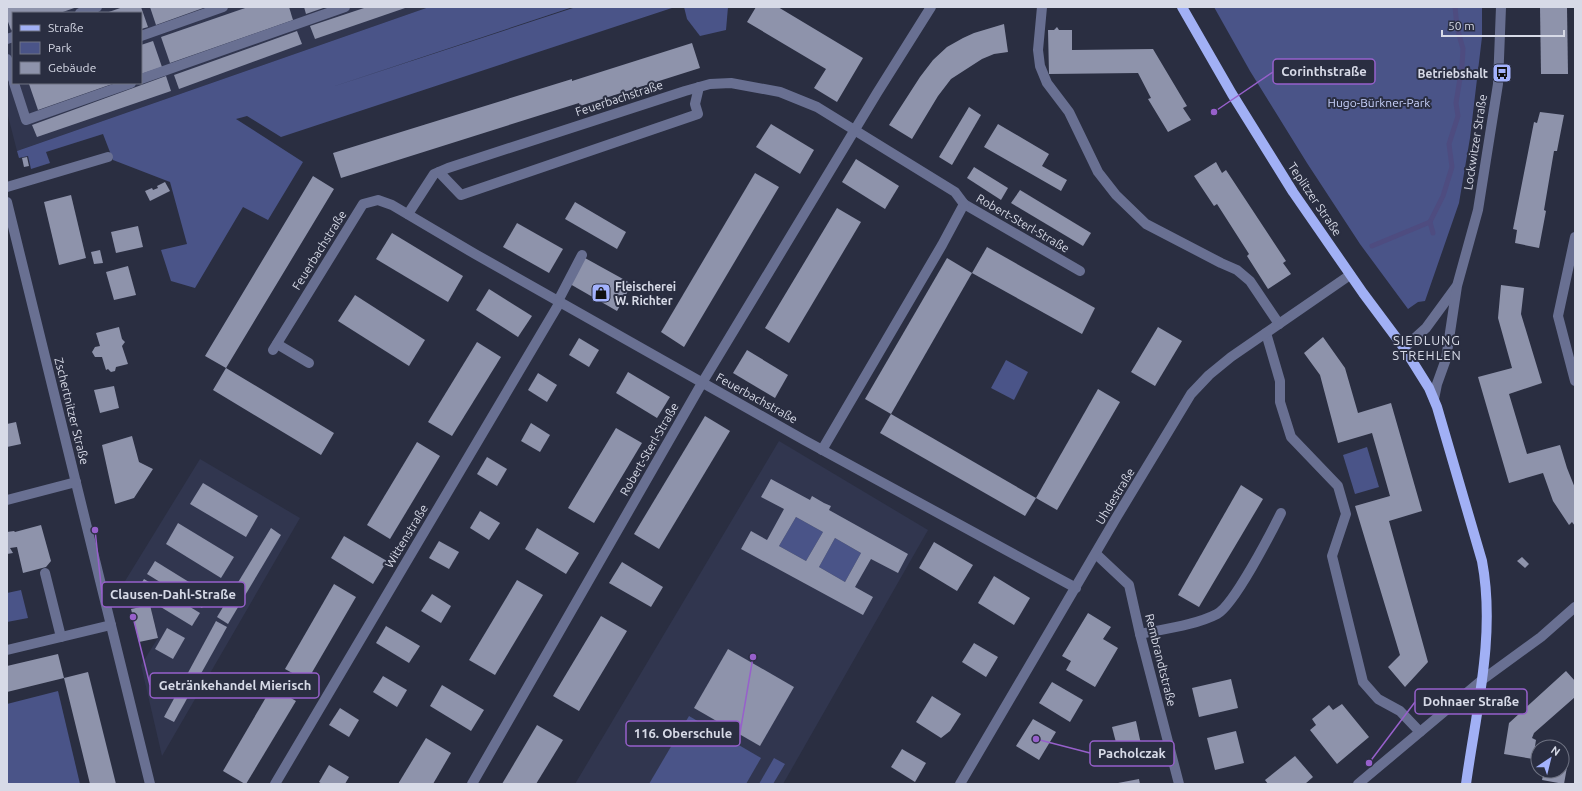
<svg xmlns="http://www.w3.org/2000/svg" width="1582" height="791" font-family="Ubuntu,sans-serif">
  <style>
    .built { fill: #31364f; fill-rule: evenodd }
    .green { fill: #4a5488 }
    .lines { fill: none; stroke-linecap: round; stroke-linejoin: round }
    .stream { stroke: #4e4c80; stroke-width: 5 }
    .building { fill: #8e93ab; fill-rule: evenodd }
    .minor { stroke: #697092; stroke-width: 10 }
    .major { stroke: #a1b0f5; stroke-width: 10 }
    .labels { text-anchor: middle; dominant-baseline: central; stroke-width: 4; stroke-linejoin: round; paint-order: stroke }
    .poi-label { font-size: 12px; font-weight: bold; fill: #d7dae7; stroke: #2a2e41; text-anchor: end }
    .street-label { font-size: 12px; fill: #d7dae7; stroke: #2a2e41 }
    .park-label { font-size: 12px; fill: #c9d3fd; stroke: #2a2e41 }
    .neighbourhood-label { font-size: 13px; letter-spacing: 1px; fill: #d7dae7; stroke: #2a2e41 }
    .leader { fill: none; stroke: #9760cb; stroke-width: 1.5 }
    .callout-dot { fill: #9760cb; stroke: #2a2e41; stroke-width: 1.5 }
    .callout { fill: #2a2e41; stroke: #9760cb; stroke-width: 1.5 }
    .callout-label { font-size: 13px; text-anchor: middle; font-weight: bold; fill: #d7dae7 }
  </style>
  <rect width="100%" height="100%" fill="#2a2e41"/>
  <g class="built">
    <path d="M7 7H429L17 151 7 112ZM13 13H141V83H13Z"/>
    <polygon points="779,441 928,530 783,784 575,784"/>
    <polygon points="200,459 300,518 162,756 141,665 158,638 150,605 122,586"/>
  </g>
  <g class="green">
    <polygon points="429,7 573,7 329,88 576,7 675,7 281,137 247,116 236,119 303,162 268,220 243,207 195,288 171,281 161,250 187,244 170,182 113,160 103,134 46,152 50,163 31,169 28,156 19,158 17,151"/>
    <polygon points="684,7 728,7 726,30 700,36 687,19"/>
    <polygon points="1214,7 1482,7 1482,37 1470,138 1459,203 1425,301 1418,302 1408,309 1360,244 1307,163 1250,71"/>
    <polygon points="1006,360 1028,372 1014,400 991,388"/>
    <polygon points="1367,447 1379,487 1355,494 1343,455"/>
    <polygon points="796,517 823,532 806,561 779,546"/>
    <polygon points="835,538 861,553 845,582 819,567"/>
    <polygon points="21,590 28,618 7,622 7,593"/>
    <polygon points="58,691 80,784 7,784 7,704"/>
    <polygon points="689,716 761,758 746,784 649,784"/>
    <polygon points="774,758 785,764 773,784 759,784"/>
  </g>
  <g class="lines">
    <g class="stream">
      <polyline points="1433,233 1430,222 1443,196 1452,167 1449,144 1458,116 1456,103 1462,66 1463,49 1457,27 1455,7"/>
      <polyline points="1372,246 1430,222"/>
    </g>
  </g>
  <g class="building">
    <polygon points="7,7 77,7 60,13 13,13 13,29 11,30 7,19"/>
    <polygon points="123,7 141,7 148,27 141,29 141,13 106,13"/>
    <polygon points="150,7 206,7 156,25"/>
    <polygon points="248,7 289,7 293,20 170,63 161,37"/>
    <polygon points="304,7 326,7 306,14"/>
    <polygon points="367,7 408,7 315,39 310,26"/>
    <polygon points="756,7 778,7 863,58 837,102 814,88 826,69 747,22"/>
    <polygon points="1540,7 1567,7 1568,74 1541,74"/>
    <polygon points="1004,24 1008,52 994,54 982,59 951,79 938,96 912,139 889,125 920,77 933,60 947,47 963,38 974,33"/>
    <polygon points="1057,27 1059,30 1072,30 1072,50 1153,49 1187,106 1183,108 1191,120 1168,132 1148,99 1151,98 1138,73 1049,74 1048,30 1054,30"/>
    <polygon points="297,31 302,44 179,89 174,75"/>
    <polygon points="153,41 162,67 141,74 141,45"/>
    <polygon points="692,43 700,68 580,106 579,103 341,178 333,153 572,79 572,81"/>
    <polygon points="166,76 171,91 37,137 32,125"/>
    <polygon points="33,83 115,83 38,110 29,84"/>
    <polygon points="969,107 981,115 952,165 939,157"/>
    <polygon points="1540,112 1564,115 1557,151 1554,151 1544,210 1546,211 1539,248 1515,243 1517,230 1513,229 1534,122 1537,123"/>
    <polygon points="771,124 814,150 800,174 756,147"/>
    <polygon points="998,124 1049,154 1042,166 1067,180 1061,191 984,147"/>
    <polygon points="27,157 29,166 24,167 22,158"/>
    <polygon points="856,159 899,186 885,209 842,182"/>
    <polygon points="1216,162 1222,173 1226,170 1286,261 1283,263 1291,274 1268,289 1247,256 1249,254 1217,204 1214,206 1194,176"/>
    <polygon points="974,167 1008,188 1001,200 967,178"/>
    <polygon points="755,173 779,187 684,347 661,332"/>
    <polygon points="313,176 334,189 226,368 334,433 321,455 213,390 226,368 205,356"/>
    <polygon points="165,182 170,191 150,201 145,191 152,188 153,190 158,188 157,186"/>
    <polygon points="1020,190 1091,233 1083,246 1011,203"/>
    <polygon points="71,195 86,258 59,265 44,202"/>
    <polygon points="575,202 626,232 617,249 565,219"/>
    <polygon points="837,208 861,222 789,343 765,328"/>
    <polygon points="517,223 563,249 549,273 503,247"/>
    <polygon points="138,226 143,247 116,253 111,232"/>
    <polygon points="392,233 463,276 448,302 376,259"/>
    <polygon points="987,247 1095,308 1082,334 972,273"/>
    <polygon points="100,250 103,263 94,264 91,252"/>
    <polygon points="585,258 632,284 617,311 570,284"/>
    <polygon points="947,258 972,273 891,414 865,399"/>
    <polygon points="128,266 136,295 114,300 106,272"/>
    <polygon points="1501,285 1524,288 1521,314 1542,383 1509,394 1527,454 1560,445 1567,468 1575,488 1575,526 1572,522 1569,525 1553,501 1543,473 1509,483 1478,377 1512,368 1498,318"/>
    <polygon points="489,289 532,316 518,337 476,310"/>
    <polygon points="355,295 425,340 409,366 338,321"/>
    <polygon points="119,327 122,339 125,342 122,346 128,364 116,367 115,371 111,372 108,369 106,370 102,357 95,357 92,352 95,347 100,346 96,333"/>
    <polygon points="1158,327 1182,341 1155,386 1131,372"/>
    <polygon points="1323,337 1345,368 1358,413 1391,403 1422,511 1389,521 1428,662 1405,687 1388,667 1400,655 1355,506 1390,496 1372,433 1338,443 1320,375 1304,353"/>
    <polygon points="579,338 599,350 589,367 569,355"/>
    <polygon points="477,342 501,357 452,436 428,422"/>
    <polygon points="747,350 788,375 775,398 733,373"/>
    <polygon points="628,372 670,397 657,418 616,393"/>
    <polygon points="538,373 557,385 547,402 528,390"/>
    <polygon points="114,386 119,408 100,413 94,390"/>
    <polygon points="1098,389 1120,402 1057,510 1036,498"/>
    <polygon points="891,414 1036,498 1025,516 880,433"/>
    <polygon points="705,416 730,431 659,549 634,534"/>
    <polygon points="16,422 21,444 7,447 7,424"/>
    <polygon points="531,423 550,435 540,452 521,441"/>
    <polygon points="616,428 642,443 594,523 568,508"/>
    <polygon points="132,436 139,462 153,469 134,498 115,504 102,445"/>
    <polygon points="417,442 440,456 390,539 367,525"/>
    <polygon points="487,457 507,469 497,486 477,474"/>
    <path d="M771 479 810 500 812 496 824 503 831 506 829 510 908 554 898 573 871 559 855 587 873 597 863 615 741 549 751 531 767 540 784 509 761 497ZM796 517 823 532 806 561 779 546ZM835 538 861 553 845 582 819 567Z"/>
    <polygon points="203,483 258,516 246,537 190,504"/>
    <polygon points="1241,485 1263,499 1199,607 1178,595"/>
    <polygon points="480,511 500,523 489,540 470,528"/>
    <polygon points="178,523 234,557 221,578 166,544"/>
    <polygon points="41,525 51,561 46,567 23,573 17,547 10,548 13,553 7,554 7,532 14,531 15,532"/>
    <polygon points="271,528 281,535 228,624 217,617"/>
    <polygon points="537,528 579,553 566,574 525,549"/>
    <polygon points="344,536 387,561 373,584 331,558"/>
    <polygon points="439,541 459,552 449,569 429,558"/>
    <polygon points="934,542 973,565 957,591 919,568"/>
    <polygon points="1522,557 1529,564 1525,568 1517,561"/>
    <polygon points="155,561 210,595 202,608 147,574"/>
    <polygon points="622,562 663,587 651,607 609,583"/>
    <polygon points="994,576 1030,598 1014,625 978,603"/>
    <polygon points="144,579 200,613 192,626 136,592"/>
    <polygon points="517,580 543,595 495,675 469,660"/>
    <polygon points="334,584 356,597 307,681 285,669"/>
    <polygon points="432,594 451,606 441,623 421,611"/>
    <polygon points="150,605 158,638 139,642 131,609"/>
    <polygon points="1088,613 1111,627 1103,639 1118,648 1095,687 1066,670 1071,661 1062,656"/>
    <polygon points="601,616 627,631 579,711 553,696"/>
    <polygon points="216,621 227,627 174,722 164,717"/>
    <polygon points="386,626 420,646 409,663 376,643"/>
    <polygon points="167,628 185,638 173,659 155,649"/>
    <polygon points="974,643 998,657 986,677 962,662"/>
    <polygon points="728,649 794,687 760,746 694,708"/>
    <polygon points="58,654 64,678 88,672 116,784 90,784 64,678 7,692 7,666"/>
    <polygon points="1566,671 1575,681 1575,697 1534,733 1532,738 1536,740 1533,759 1504,754 1509,723"/>
    <polygon points="383,676 407,690 397,707 373,692"/>
    <polygon points="1231,679 1238,708 1199,717 1192,688"/>
    <polygon points="1052,682 1083,700 1070,722 1039,703"/>
    <polygon points="442,685 484,710 471,731 430,706"/>
    <polygon points="272,687 296,701 246,784 245,784 223,771"/>
    <polygon points="932,696 961,714 950,731 941,738 916,722"/>
    <polygon points="1342,704 1369,737 1337,764 1310,730 1316,725 1312,719 1329,705 1333,710"/>
    <polygon points="340,708 359,720 349,737 329,725"/>
    <polygon points="1033,719 1056,732 1039,760 1016,746"/>
    <polygon points="1136,721 1142,749 1119,754 1112,727"/>
    <polygon points="537,725 563,740 536,784 502,784"/>
    <polygon points="1236,731 1244,763 1215,770 1207,738"/>
    <polygon points="426,738 451,753 433,784 398,784"/>
    <polygon points="902,749 926,763 915,782 891,767"/>
    <polygon points="1295,756 1313,777 1305,784 1268,784 1265,780"/>
    <polygon points="329,765 349,777 345,784 322,784 319,782"/>
    <polygon points="1562,766 1567,767 1564,784 1542,780 1544,771 1562,771"/>
    <polygon points="1139,779 1140,784 1118,784 1118,783"/>
  </g>
  <g class="lines">
    <g class="minor">
      <polyline points="1042,7 1038,50 1040,66 1047,83 1069,112 1098,172 1116,195 1146,224 1221,263 1237,270 1250,281 1279,324"/>
      <polyline points="80,13 97,7"/>
      <polyline points="141,36 223,7"/>
      <polyline points="7,39 13,37"/>
      <polyline points="7,59 13,79"/>
      <polyline points="141,79 345,7"/>
      <polyline points="14,83 26,120 131,83"/>
      <polyline points="439,172 461,195 698,114 695,104 699,87"/>
      <polyline points="7,187 108,157"/>
      <polyline points="7,202 150,784"/>
      <polyline points="408,214 434,174 448,168 685,91 710,84 731,83 780,92 817,107 955,192 964,204 1080,271"/>
      <polyline points="1575,237 1558,316 1575,381"/>
      <polyline points="558,301 582,255"/>
      <polyline points="1266,333 1280,381 1280,402 1291,437 1338,486 1346,514 1332,556 1363,682 1378,699 1400,711 1420,732"/>
      <polyline points="277,344 309,363"/>
      <polyline points="1404,348 1426,328 1456,287"/>
      <polyline points="273,350 363,204 378,200 392,205 475,254 804,440 1076,588"/>
      <polyline points="1434,399 1437,384 1446,359 1457,286 1478,210 1498,84 1501,7"/>
      <polyline points="822,450 942,245 964,204"/>
      <polyline points="7,500 76,482"/>
      <polyline points="1096,554 1129,585 1140,634 1179,784"/>
      <polyline points="45,573 61,637"/>
      <path d="M1140 634C1164 629 1196 625 1217 614 1234 605 1271 533 1281 513"/>
      <polyline points="7,650 111,625"/>
      <polyline points="275,784 560,302"/>
      <polyline points="472,784 702,383 877,93 931,7"/>
      <polyline points="960,784 1116,518 1191,394 1209,375 1231,357 1350,275"/>
      <polyline points="1358,784 1482,680 1541,637 1575,607"/>
    </g>
    <path class="major" d="M1182 7 1232 94 1293 192 1363 293 1404 348 1429 388 1437 407 1482 561C1496 635 1476 711 1466 784"/>
  </g>
  <defs>
    <g id="bus-square" transform="scale(1)"><rect x="-9" y="-9" width="18" height="18" rx="4" fill="#a3b2fd" stroke="#2a2e41"/><path d="M-5-6H5V4H4V6H2V4H-2V6H-4V4H-5ZM-3.5-4V0h7V-4ZM-3.5 1.2v1.5H-2V1.2ZM2 1.2v1.5H3.5V1.2Z" fill="#111"/></g>
    <g id="shop-square" transform="scale(1)"><rect x="-9" y="-9" width="18" height="18" rx="4" fill="#a3b2fd" stroke="#2a2e41"/><path d="M-5-2.5h2.3a2.7 3.5 0 0 1 5.4 0H5L5.5 6h-11ZM-1.5-2.5h3a1.5 2.3 0 0 0-3 0Z" fill="#111"/></g>
  </defs>
  <g fill-rule="evenodd">
    <use href="#bus-square" x="1502" y="73"/>
    <use href="#shop-square" x="601" y="293"/>
  </g>
  <g class="labels">
    <g class="poi-label">
      <text x="1488" y="73">Betriebshalt</text>
      <text x="615" y="286" text-anchor="start">Fleischerei<tspan x="615" dy="14">W. Richter</tspan></text>
    </g>
    <g class="street-label">
      <text transform="translate(619 98) rotate(-18)">Feuerbachstraße</text>
      <text transform="translate(1475 142) rotate(-81)">Lockwitzer Straße</text>
      <text transform="translate(1315 199) rotate(56)">Teplitzer Straße</text>
      <text transform="translate(1023 223) rotate(30)">Robert-Sterl-Straße</text>
      <text transform="translate(319 250) rotate(-58)">Feuerbachstraße</text>
      <text transform="translate(757 398) rotate(29)">Feuerbachstraße</text>
      <text transform="translate(72 411) rotate(76)">Zschertnitzer Straße</text>
      <text transform="translate(649 449) rotate(-60)">Robert-Sterl-Straße</text>
      <text transform="translate(1115 496) rotate(-59)">Uhdestraße</text>
      <text transform="translate(406 536) rotate(-59)">Wittenstraße</text>
      <text transform="translate(1161 660) rotate(76)">Rembrandtstraße</text>
    </g>
    <g class="park-label">
      <text x="1379" y="102">Hugo-Bürkner-Park</text>
    </g>
    <g class="neighbourhood-label">
      <text x="1427" y="340">SIEDLUNG<tspan x="1427" dy="15">STREHLEN</tspan></text>
    </g>
  </g>
  <path class="leader" d="M1214 112L1273 72M95 530L102 594M133 617L150 685M1369 763L1415 702M753 657L740 733M1036 739L1090 753"/>
  <g class="callout-dot">
    <circle cx="1214" cy="112" r="4"/>
    <circle cx="95" cy="530" r="4"/>
    <circle cx="133" cy="617" r="4"/>
    <circle cx="1369" cy="763" r="4"/>
    <circle cx="753" cy="657" r="4"/>
    <circle cx="1036" cy="739" r="4"/>
  </g>
  <g class="callout">
    <rect x="1273" y="59" width="102" height="25" rx="4"/>
    <rect x="102" y="582" width="143" height="25" rx="4"/>
    <rect x="150" y="673" width="169" height="25" rx="4"/>
    <rect x="1415" y="689" width="112" height="25" rx="4"/>
    <rect x="626" y="721" width="114" height="25" rx="4"/>
    <rect x="1090" y="741" width="84" height="25" rx="4"/>
  </g>
  <g class="callout-label">
    <text x="1324" y="76">Corinthstraße</text>
    <text x="173" y="599">Clausen-Dahl-Straße</text>
    <text x="235" y="690">Getränkehandel Mierisch</text>
    <text x="1471" y="706">Dohnaer Straße</text>
    <text x="683" y="738">116. Oberschule</text>
    <text x="1132" y="758">Pacholczak</text>
  </g>
  <rect width="1582" height="791" fill="none" stroke="#d7dae7" stroke-width="16"/>
  <rect x="12" y="12" width="130" height="72" fill="#2a2e41" stroke="#6f7383"/>
  <rect x="20" y="25" width="20" height="6" fill="#a1b0f5" stroke="#6f7383"/>
  <text x="48" y="32" font-size="12" fill="#d7dae7">Straße</text>
  <rect x="20" y="42" width="20" height="12" fill="#4a5488" stroke="#6f7383"/>
  <text x="48" y="52" font-size="12" fill="#d7dae7">Park</text>
  <rect x="20" y="62" width="20" height="12" fill="#8e93ab" stroke="#6f7383"/>
  <text x="48" y="72" font-size="12" fill="#d7dae7">Gebäude</text>
  <g transform="translate(1550 759) rotate(35)"><circle r="19" fill="#2a2e41" stroke="#6f7383"/>
  <path d="M0-3L7 15L0 10L-7 15Z" fill="#a3b2fd"/>
  <text y="-6" font-size="11" font-weight="bold" text-anchor="middle" fill="#d7dae7">N</text>
  </g>
  <path d="M1442 30v6h122v-6" fill="none" stroke="#d7dae7" stroke-width="2"/>
  <text x="1448" y="30" font-size="12" fill="#d7dae7" stroke="#2a2e41" stroke-width="3" paint-order="stroke">50 m</text>
</svg>
